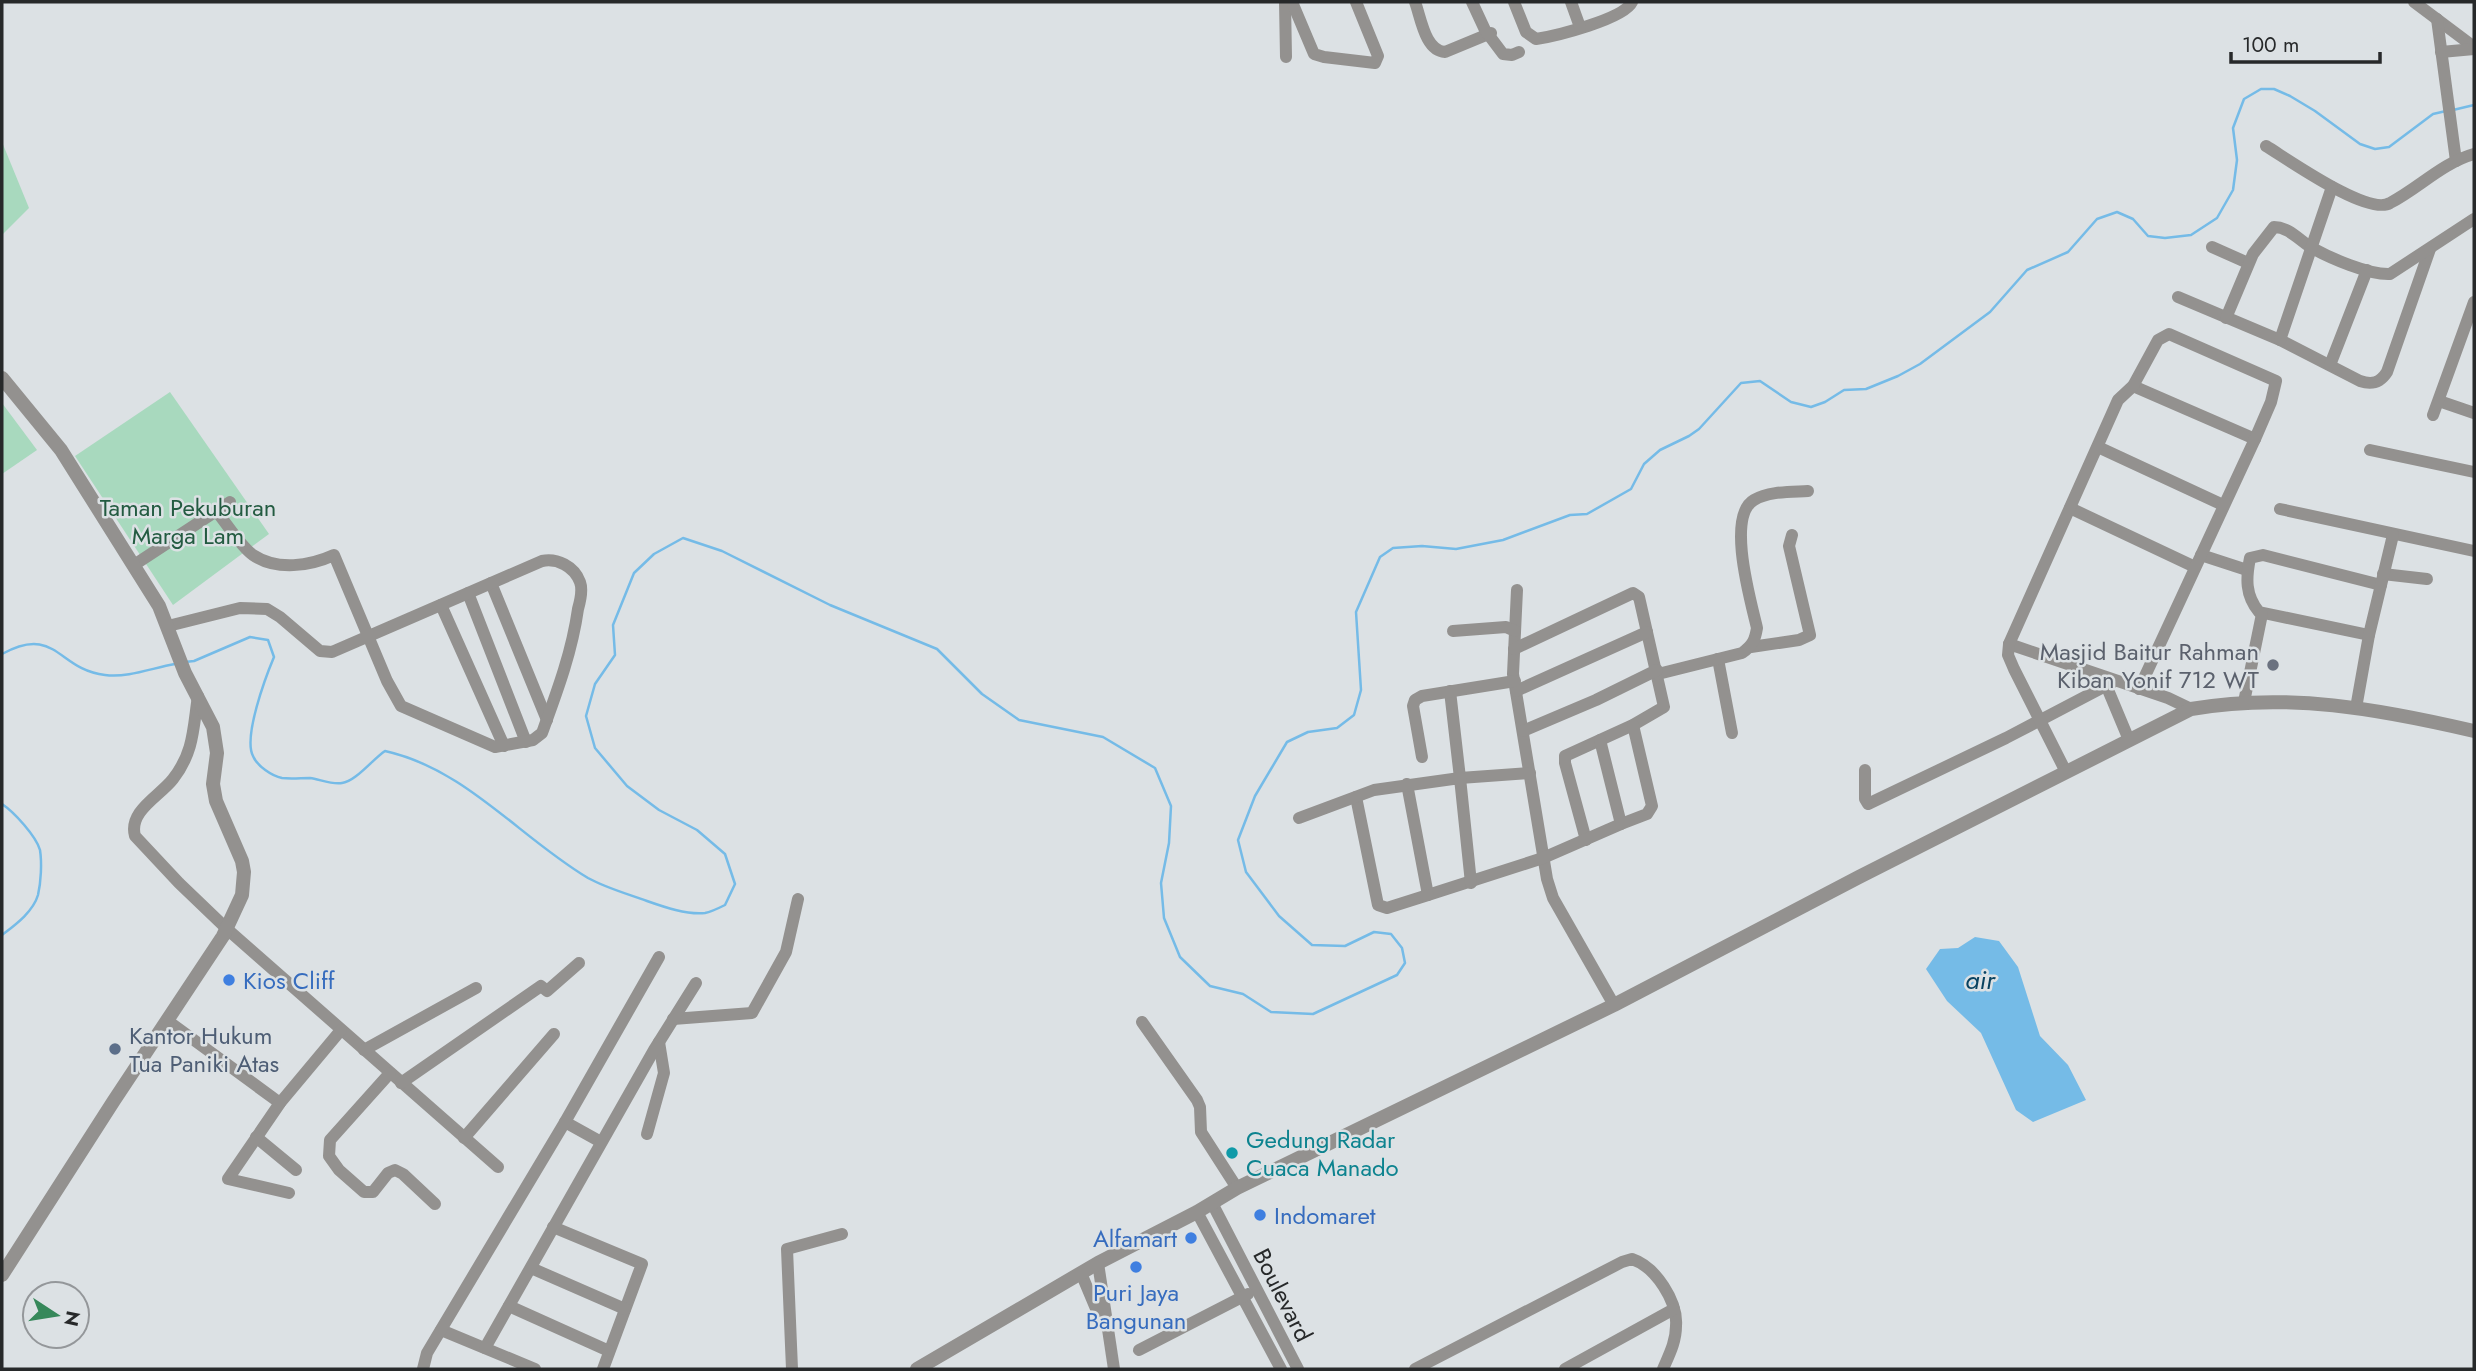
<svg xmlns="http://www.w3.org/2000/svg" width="2476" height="1371" font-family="Jost,sans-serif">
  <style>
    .green { fill: #a8d9be }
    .water { fill: #75bbe7 }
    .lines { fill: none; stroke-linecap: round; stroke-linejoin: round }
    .stream { stroke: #75bbe7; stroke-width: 2.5 }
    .minor { stroke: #93918f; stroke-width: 12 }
    .tertiary { stroke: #93918f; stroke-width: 14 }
    .worship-dot { fill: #6b7280; stroke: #dce1e4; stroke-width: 2.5 }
    .shop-dot { fill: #3f7fe0; stroke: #dce1e4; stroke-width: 2.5 }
    .service-dot { fill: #5c6f8a; stroke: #dce1e4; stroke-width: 2.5 }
    .culture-dot { fill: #0f9aa8; stroke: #dce1e4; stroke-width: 2.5 }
    .labels { text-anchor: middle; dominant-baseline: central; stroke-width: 5; stroke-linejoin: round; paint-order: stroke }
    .park-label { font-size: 24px; fill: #235b41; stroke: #dce1e4 }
    .worship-label { font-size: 24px; fill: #5b616d; stroke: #dce1e4; text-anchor: end }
    .shop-label { font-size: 24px; fill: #366cbe; stroke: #dce1e4; text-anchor: start }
    .service-label { font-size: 24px; fill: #4e5e75; stroke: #dce1e4; text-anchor: start }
    .culture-label { font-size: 24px; fill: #0d838f; stroke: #dce1e4; text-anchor: start }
    .street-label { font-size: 24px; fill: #27292a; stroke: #dce1e4 }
    .water-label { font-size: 26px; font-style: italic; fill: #084260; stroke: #dce1e4 }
  </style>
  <rect width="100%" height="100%" fill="#dce1e4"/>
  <g class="green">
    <polygon points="2,142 29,208 2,235"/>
    <polygon points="170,392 269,534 173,605 75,456"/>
    <polygon points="2,403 37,450 2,474"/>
  </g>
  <polygon class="water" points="1975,937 1999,941 2018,967 2040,1036 2068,1065 2086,1100 2033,1122 2016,1110 1981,1033 1947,1001 1926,969 1940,949 1958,948"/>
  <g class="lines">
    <g class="stream">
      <polyline points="2453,110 2474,105"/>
      <path d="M2 654C56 624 58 670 105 675 128 678 152 668 175 664"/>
      <path d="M185 662 194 661 250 637 268 640 274 657C266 676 243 737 253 756 257 766 272 776 282 778 291 779 301 778 310 778 319 779 332 785 342 783 355 782 373 759 385 751 466 769 519 837 588 878 606 888 628 894 647 901 664 907 687 915 705 913 711 912 719 908 725 905L735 884 725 854 697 830 659 810 627 786 595 748 586 716 595 684 615 655 613 625 634 573 654 554 683 538 722 551 830 605 937 649 982 694 1019 720 1103 737 1155 768 1171 806 1169 843 1161 883 1164 918 1180 957 1210 986 1243 994 1271 1012 1313 1014 1397 975 1405 963 1402 948 1391 934 1374 932 1345 946 1312 945 1279 916 1246 872 1238 840 1255 796 1287 742 1308 732 1337 728 1354 715 1361 690 1356 612 1380 557 1393 548 1422 546 1456 549 1503 540 1570 515 1587 514 1631 489 1644 464 1660 450 1689 436 1699 429 1741 383 1760 381 1791 402 1811 407 1825 402 1844 390 1866 389 1898 376 1920 364 1990 312 2027 270 2068 252 2097 219 2117 212 2133 219 2148 236 2165 238 2191 235 2217 218 2233 190 2237 160 2233 128 2244 99 2261 89H2274L2290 96 2315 111 2360 144 2375 149 2389 147 2433 114 2446 111"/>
      <path d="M2 804C14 812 36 836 40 850 42 863 41 882 38 895 33 912 15 925 2 935"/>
    </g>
    <g class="minor">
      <polyline points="1285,2 1286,57"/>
      <polyline points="1292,2 1314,54 1324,57 1375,63 1378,56 1356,2"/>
      <path d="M1415 2C1421 18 1425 51 1445 52L1491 33"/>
      <polyline points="1472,2 1485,30 1503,54 1512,55 1519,52"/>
      <path d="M1514 2 1526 32 1536 39C1556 36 1624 19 1632 2"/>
      <polyline points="1571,2 1580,27"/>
      <polyline points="2414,2 2474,47"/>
      <polyline points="2437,19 2456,161"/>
      <polyline points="2441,52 2474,49"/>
      <path d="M2266 146C2289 160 2368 216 2390 203 2419 188 2442 163 2474 154"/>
      <polyline points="2212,247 2248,263"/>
      <path d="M2178 297 2280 340 2360 381C2372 385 2380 383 2387 372L2430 249"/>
      <path d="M2226 318 2253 254 2274 227C2289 227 2300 241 2312 248 2330 258 2369 275 2390 274L2474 219"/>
      <polyline points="2280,340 2332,187"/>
      <polyline points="2330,365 2367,270"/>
      <polyline points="2133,386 2255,439"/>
      <polyline points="2439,401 2474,413"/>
      <polyline points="2433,415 2474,302"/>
      <polyline points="2098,447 2223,505"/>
      <polyline points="2370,450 2474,472"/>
      <polyline points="2070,508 2195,567"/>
      <polyline points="2280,509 2474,551"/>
      <polyline points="2201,555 2247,570"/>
      <polyline points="134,565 230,502"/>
      <polyline points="2383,574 2427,579"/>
      <polyline points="491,583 547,720"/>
      <polyline points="1517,590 1513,674 1547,879 1553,898 1614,1005"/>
      <polyline points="468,593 526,742"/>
      <polyline points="441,605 504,746"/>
      <path d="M168 626 240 608 267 609 280 617 320 651 332 652 542 561C557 558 574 566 580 582 583 590 580 602 578 609 572 652 557 692 542 733L533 740 495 747 401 706 387 681 334 555C310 566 277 571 253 555 241 547 227 524 217 512"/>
      <polyline points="1453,631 1506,627 1515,631"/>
      <path d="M2369 635 2259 612C2245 595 2246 578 2250 558L2263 555 2381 585"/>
      <polyline points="2009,644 2168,698 2191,709"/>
      <polyline points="1751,647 1799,640 1810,635 1789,546 1792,535"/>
      <polyline points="1514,649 1633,593 1639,597 1664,707 1633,725 1565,756 1565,763 1586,840"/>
      <polyline points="1718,659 1732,733"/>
      <path d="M1658 674 1742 653C1753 645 1755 640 1757 628 1751 602 1726 516 1754 500 1769 491 1791 492 1808 491"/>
      <polyline points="2106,685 2129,740"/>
      <polyline points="1450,691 1460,778 1530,773"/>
      <polyline points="1516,691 1647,632"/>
      <path d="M198 696C193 729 194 752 173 779 160 796 128 811 135 836L179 883 227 929 498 1167"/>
      <polyline points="2244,702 2262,614"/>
      <polyline points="2356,708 2369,635 2393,535"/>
      <polyline points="1523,731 1596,700 1657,670"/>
      <polyline points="1422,757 1413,706 1415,700 1422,696 1515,681"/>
      <polyline points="1865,770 1865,799 1868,804 2006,738 2115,681"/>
      <polyline points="2066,772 2014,669 2008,655 2009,644 2118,400 2133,386 2158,340 2169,334 2276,381 2271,402 2255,439 2139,689"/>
      <polyline points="1407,784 1428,895 1543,858 1621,824 1600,740"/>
      <polyline points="1356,797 1378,905 1387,908 1428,895"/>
      <polyline points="1299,818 1374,790 1460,778 1471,883"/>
      <polyline points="1621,824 1647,814 1652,806 1633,725"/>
      <polyline points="673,1019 752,1013 786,952 798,899"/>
      <polyline points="168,1021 280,1103"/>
      <polyline points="1142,1022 1197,1100 1200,1107 1201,1132 1237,1188"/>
      <polyline points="364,1050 476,988"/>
      <polyline points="390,1073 330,1140 329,1156 339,1170 364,1192 373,1192 388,1173 395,1170 403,1174 435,1204"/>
      <polyline points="401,1083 541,986 547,991 579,963"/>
      <polyline points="565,1122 601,1142"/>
      <polyline points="647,1134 664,1073 659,1042"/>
      <polyline points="256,1137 296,1170"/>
      <polyline points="464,1138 554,1034"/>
      <polyline points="289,1193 228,1179 280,1103 341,1030"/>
      <polyline points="1212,1203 1298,1369"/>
      <polyline points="1197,1212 1281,1369"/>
      <polyline points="553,1227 642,1264 603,1369"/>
      <polyline points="1098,1263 1114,1369"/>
      <polyline points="531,1268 625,1309"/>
      <polyline points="1081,1273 1102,1323"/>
      <polyline points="509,1306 609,1351"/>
      <polyline points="441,1330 535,1369"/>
      <polyline points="485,1348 654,1050 696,983"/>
      <polyline points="1139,1350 1248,1294"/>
      <polyline points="423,1369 427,1353 565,1122 659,957"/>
      <polyline points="792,1369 787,1249 842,1234"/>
      <path d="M1415 1369 1622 1262 1632 1259C1656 1267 1678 1302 1676 1326 1676 1342 1669 1355 1663 1369"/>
      <polyline points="1565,1369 1674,1309"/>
    </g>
    <g class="tertiary">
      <polyline points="2,378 61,450 159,606 185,673 213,727 217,753 213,784 216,801 242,861 244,872 242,895 223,936 113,1102 2,1275"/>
      <path d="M917 1369 1098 1263 1197 1212 1237 1188 1614 1005 1859 877 2191 709C2288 692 2379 709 2474 731"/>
    </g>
  </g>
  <circle class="worship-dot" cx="2273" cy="665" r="7"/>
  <g class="shop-dot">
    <circle cx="229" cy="980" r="7"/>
    <circle cx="1260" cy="1215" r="7"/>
    <circle cx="1191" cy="1238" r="7"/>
    <circle cx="1136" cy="1267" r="7"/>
  </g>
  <circle class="service-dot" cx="115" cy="1049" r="7"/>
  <circle class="culture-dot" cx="1232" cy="1153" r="7"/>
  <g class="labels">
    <g class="park-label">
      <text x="188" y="507">Taman Pekuburan<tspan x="188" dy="28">Marga Lam</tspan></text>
    </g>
    <g class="worship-label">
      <text x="2259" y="651">Masjid Baitur Rahman<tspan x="2259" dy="28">Kiban Yonif 712 WT</tspan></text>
    </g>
    <g class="shop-label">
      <text x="243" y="980">Kios Cliff</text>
      <text x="1274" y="1215">Indomaret</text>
      <text x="1177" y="1238" text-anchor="end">Alfamart</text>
      <text x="1136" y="1292" text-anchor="middle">Puri Jaya<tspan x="1136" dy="28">Bangunan</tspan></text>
    </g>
    <g class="service-label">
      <text x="129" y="1035">Kantor Hukum<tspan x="129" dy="28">Tua Paniki Atas</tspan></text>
    </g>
    <g class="culture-label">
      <text x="1246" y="1139">Gedung Radar<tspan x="1246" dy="28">Cuaca Manado</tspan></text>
    </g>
    <g class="street-label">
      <text transform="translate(1283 1295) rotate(63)">Boulevard</text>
    </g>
    <g class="water-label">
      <text x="1980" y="980">air</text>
    </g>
  </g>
  <rect width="2476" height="1371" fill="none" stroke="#27292a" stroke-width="7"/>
  <g transform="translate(56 1315) rotate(102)"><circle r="33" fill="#dce1e4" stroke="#94979a" stroke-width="2"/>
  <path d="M0-5L12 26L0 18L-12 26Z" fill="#36885a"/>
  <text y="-10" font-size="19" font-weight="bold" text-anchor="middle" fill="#27292a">N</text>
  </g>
  <path d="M2231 52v10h149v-10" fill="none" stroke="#27292a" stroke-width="3.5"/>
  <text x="2242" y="52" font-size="21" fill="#27292a" stroke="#dce1e4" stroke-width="5" paint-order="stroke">100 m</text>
</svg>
